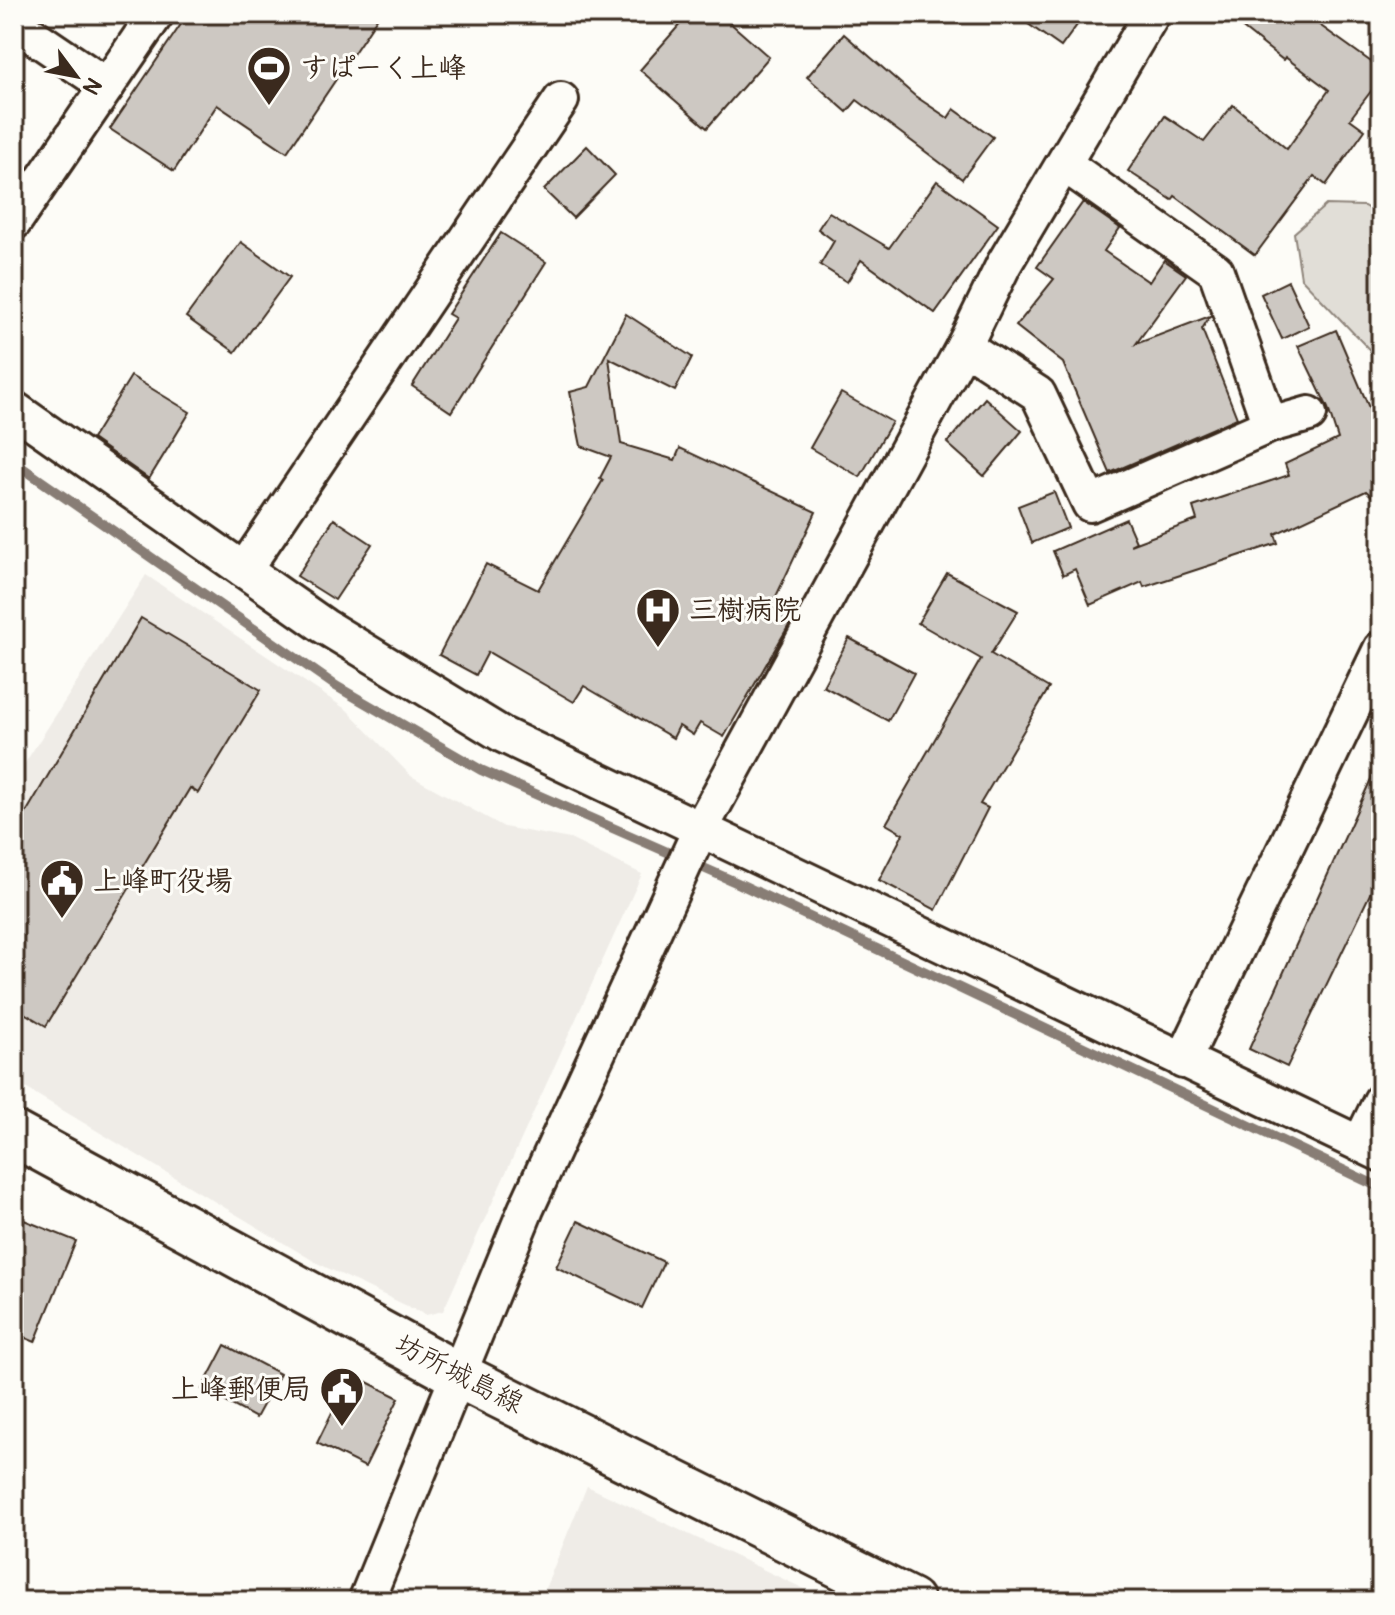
<svg xmlns="http://www.w3.org/2000/svg" width="1395" height="1615" font-family="Pangolin,'Klee One',sans-serif">
  <style>
    .built { fill: #efece7 }
    .green { fill: #e1ded7; stroke: #8e847a; stroke-width: 2 }
    .lines { fill: none; stroke-linecap: round; stroke-linejoin: round }
    .stream { stroke: #887d74; stroke-width: 10 }
    .building { fill: #cdc8c2; stroke: #3b2a1e; stroke-width: 2 }
    .minor-casing { stroke: #3b2a1e; stroke-width: 40 }
    .secondary-casing { stroke: #3b2a1e; stroke-width: 50 }
    .minor { stroke: #fdfcf7; stroke-width: 34 }
    .secondary { stroke: #fdfcf7; stroke-width: 44 }
    .labels { text-anchor: middle; dominant-baseline: central; stroke-width: 6; stroke-linejoin: round; paint-order: stroke }
    .poi-label { font-size: 28px; font-weight: bold; fill: #3b2a1e; stroke: #fdfcf7; text-anchor: start }
    .street-label { font-size: 28px; fill: #3b2a1e; stroke: #fdfcf7 }
  </style>
  <rect width="100%" height="100%" fill="#fdfcf7"/>
  <filter id="ink" filterUnits="userSpaceOnUse"><feTurbulence type="fractalNoise" baseFrequency=".0125" numOctaves="2"/><feDisplacementMap in="SourceGraphic" scale="16" xChannelSelector="R" yChannelSelector="G"/><feConvolveMatrix kernelMatrix="1 2 1 2 8 2 1 2 1" color-interpolation-filters="sRGB"/></filter>
  <g filter="url(#ink)">
    <g class="built">
      <polygon points="146,575 347,710 411,776 504,827 570,839 642,874 443,1311 426,1315 317,1263 14,1081 14,780"/>
      <polygon points="587,1486 724,1551 830,1601 540,1601"/>
    </g>
    <polygon class="green" points="1326,205 1364,206 1381,216 1381,362 1301,278 1294,233"/>
    <g class="lines">
      <polyline class="stream" points="14,462 336,686 481,770 740,884 1381,1188"/>
    </g>
    <g class="building">
      <polygon points="188,14 380,14 287,152 217,105 174,171 110,129"/>
      <polygon points="689,14 720,14 769,57 707,128 640,70"/>
      <polygon points="1014,14 1085,14 1061,47"/>
      <polygon points="1225,14 1304,14 1381,69 1381,78 1350,119 1365,130 1326,185 1314,176 1255,255 1175,196 1172,200 1128,171 1165,116 1204,142 1233,105 1287,149 1329,90 1285,57 1283,60"/>
      <polygon points="844,34 915,96 948,118 954,109 993,137 962,179 857,100 847,112 807,77"/>
      <polygon points="587,146 615,175 573,218 544,190"/>
      <polygon points="937,181 998,225 935,313 861,260 847,282 820,265 834,241 818,229 829,212 889,248"/>
      <polygon points="1083,202 1120,228 1104,251 1149,282 1164,260 1186,275 1136,344 1210,316 1202,329 1237,418 1110,473 1063,363 1016,326 1054,279 1037,267"/>
      <polygon points="501,233 546,262 451,412 412,386 455,318 448,314"/>
      <polygon points="241,242 290,277 235,352 186,317"/>
      <polygon points="1288,281 1309,326 1282,339 1261,294"/>
      <polygon points="626,314 692,357 675,391 609,358 621,444 675,460 680,448 816,512 771,607 792,620 724,737 700,723 693,735 679,726 673,738 584,686 574,702 488,652 476,675 439,655 486,564 538,590 603,480 600,478 611,457 581,446 570,392 589,387"/>
      <polygon points="1336,330 1381,436 1381,504 1366,491 1275,534 1278,543 1144,587 1142,582 1090,605 1075,569 1063,575 1053,551 1126,519 1136,542 1130,545 1197,520 1193,507 1289,475 1285,464 1338,439 1328,408 1298,346"/>
      <polygon points="131,376 190,412 149,479 92,439"/>
      <polygon points="841,393 892,422 860,477 810,448"/>
      <polygon points="985,398 1022,431 984,476 947,443"/>
      <polygon points="1054,492 1068,528 1032,543 1018,506"/>
      <polygon points="334,519 372,544 335,600 297,576"/>
      <polygon points="947,573 1018,611 991,654 1049,688 980,804 988,808 936,910 879,880 903,834 886,824 981,659 918,623"/>
      <polygon points="141,618 261,690 198,793 190,788 46,1026 14,1007 14,833"/>
      <polygon points="849,638 914,673 888,721 823,686"/>
      <polygon points="1381,757 1381,871 1287,1067 1249,1049"/>
      <polygon points="24,1220 76,1241 35,1342 14,1333 14,1245"/>
      <polygon points="578,1221 664,1262 642,1308 556,1267"/>
      <polygon points="225,1345 280,1374 256,1418 202,1389"/>
      <polygon points="351,1374 399,1398 365,1467 317,1443"/>
    </g>
    <g class="lines">
      <g class="minor-casing">
        <g id="minor">
          <polyline points="14,23 107,86"/>
          <polyline points="1064,164 1216,271 1270,425"/>
          <polyline points="14,222 156,14"/>
          <polyline points="964,346 1038,394 1090,504 1270,425 1309,414"/>
          <polyline points="14,409 324,626 503,735 1381,1154"/>
          <polyline points="244,570 561,100"/>
          <polyline points="1183,1061 1381,649"/>
          <polyline points="1360,1144 1381,1101"/>
          <polyline points="366,1601 526,1209 701,828 964,346 1004,264 1152,14"/>
        </g>
      </g>
      <g class="secondary-casing">
        <polyline id="secondary" points="14,1134 460,1376 911,1601"/>
      </g>
      <use href="#minor" class="minor"/>
      <use href="#secondary" class="secondary"/>
    </g>
  </g>
  <defs>
    <g id="stadium-pin" transform="scale(2.3)"><path d="M0 17L-7.5 6A9.5 9.5 0 1 1 7.5 6Z" fill="#3b2a1e" stroke="#fdfcf7"/><path d="M0-5a6.5 5 0 1 0 0 10a6.5 5 0 1 0 0-10ZM-3.5-1.8h7v3.6h-7Z" fill="#fff"/></g>
    <g id="hospital-pin" transform="scale(2.3)"><path d="M0 17L-7.5 6A9.5 9.5 0 1 1 7.5 6Z" fill="#3b2a1e" stroke="#fdfcf7"/><path d="M-5-5h3v3.5h4V-5h3V5h-3V1.5h-4V5h-3Z" fill="#fff"/></g>
    <g id="civic-pin" transform="scale(2.3)"><path d="M0 17L-7.5 6A9.5 9.5 0 1 1 7.5 6Z" fill="#3b2a1e" stroke="#fdfcf7"/><path d="M-.6-6.5H3V-4.5H.6V-3L4-1V1h2V6H-6V1h2V-1L-.6-3ZM-1.2 2.5V6h2.4V2.5Z" fill="#fff"/></g>
  </defs>
  <g fill-rule="evenodd">
    <use href="#stadium-pin" x="269" y="68"/>
    <use href="#hospital-pin" x="658" y="610"/>
    <use href="#civic-pin" x="62" y="881"/>
    <use href="#civic-pin" x="342" y="1389"/>
  </g>
  <g class="labels">
    <g class="poi-label">
      <text x="300" y="68">すぱーく上峰</text>
      <text x="689" y="610">三樹病院</text>
      <text x="93" y="881">上峰町役場</text>
      <text x="311" y="1389" text-anchor="end">上峰郵便局</text>
    </g>
    <g class="street-label">
      <text transform="translate(459 1374) rotate(27)">坊所城島線</text>
    </g>
  </g>
  <rect width="1395" height="1615" fill="none" stroke="#fdfcf7" stroke-width="48"/>
  <rect x="24" y="24" width="1347" height="1567" fill="none" stroke="#3b2a1e" stroke-width="3" filter="url(#ink)"/>
  <g transform="translate(76 76) rotate(122)" stroke="#fdfcf7" stroke-width="6" paint-order="stroke">
  <path d="M0-6L14 30L0 20L-14 30Z" fill="#3b2a1e"/>
  <text y="-12" font-size="22" font-weight="bold" text-anchor="middle" fill="#3b2a1e">N</text>
  </g>
</svg>
